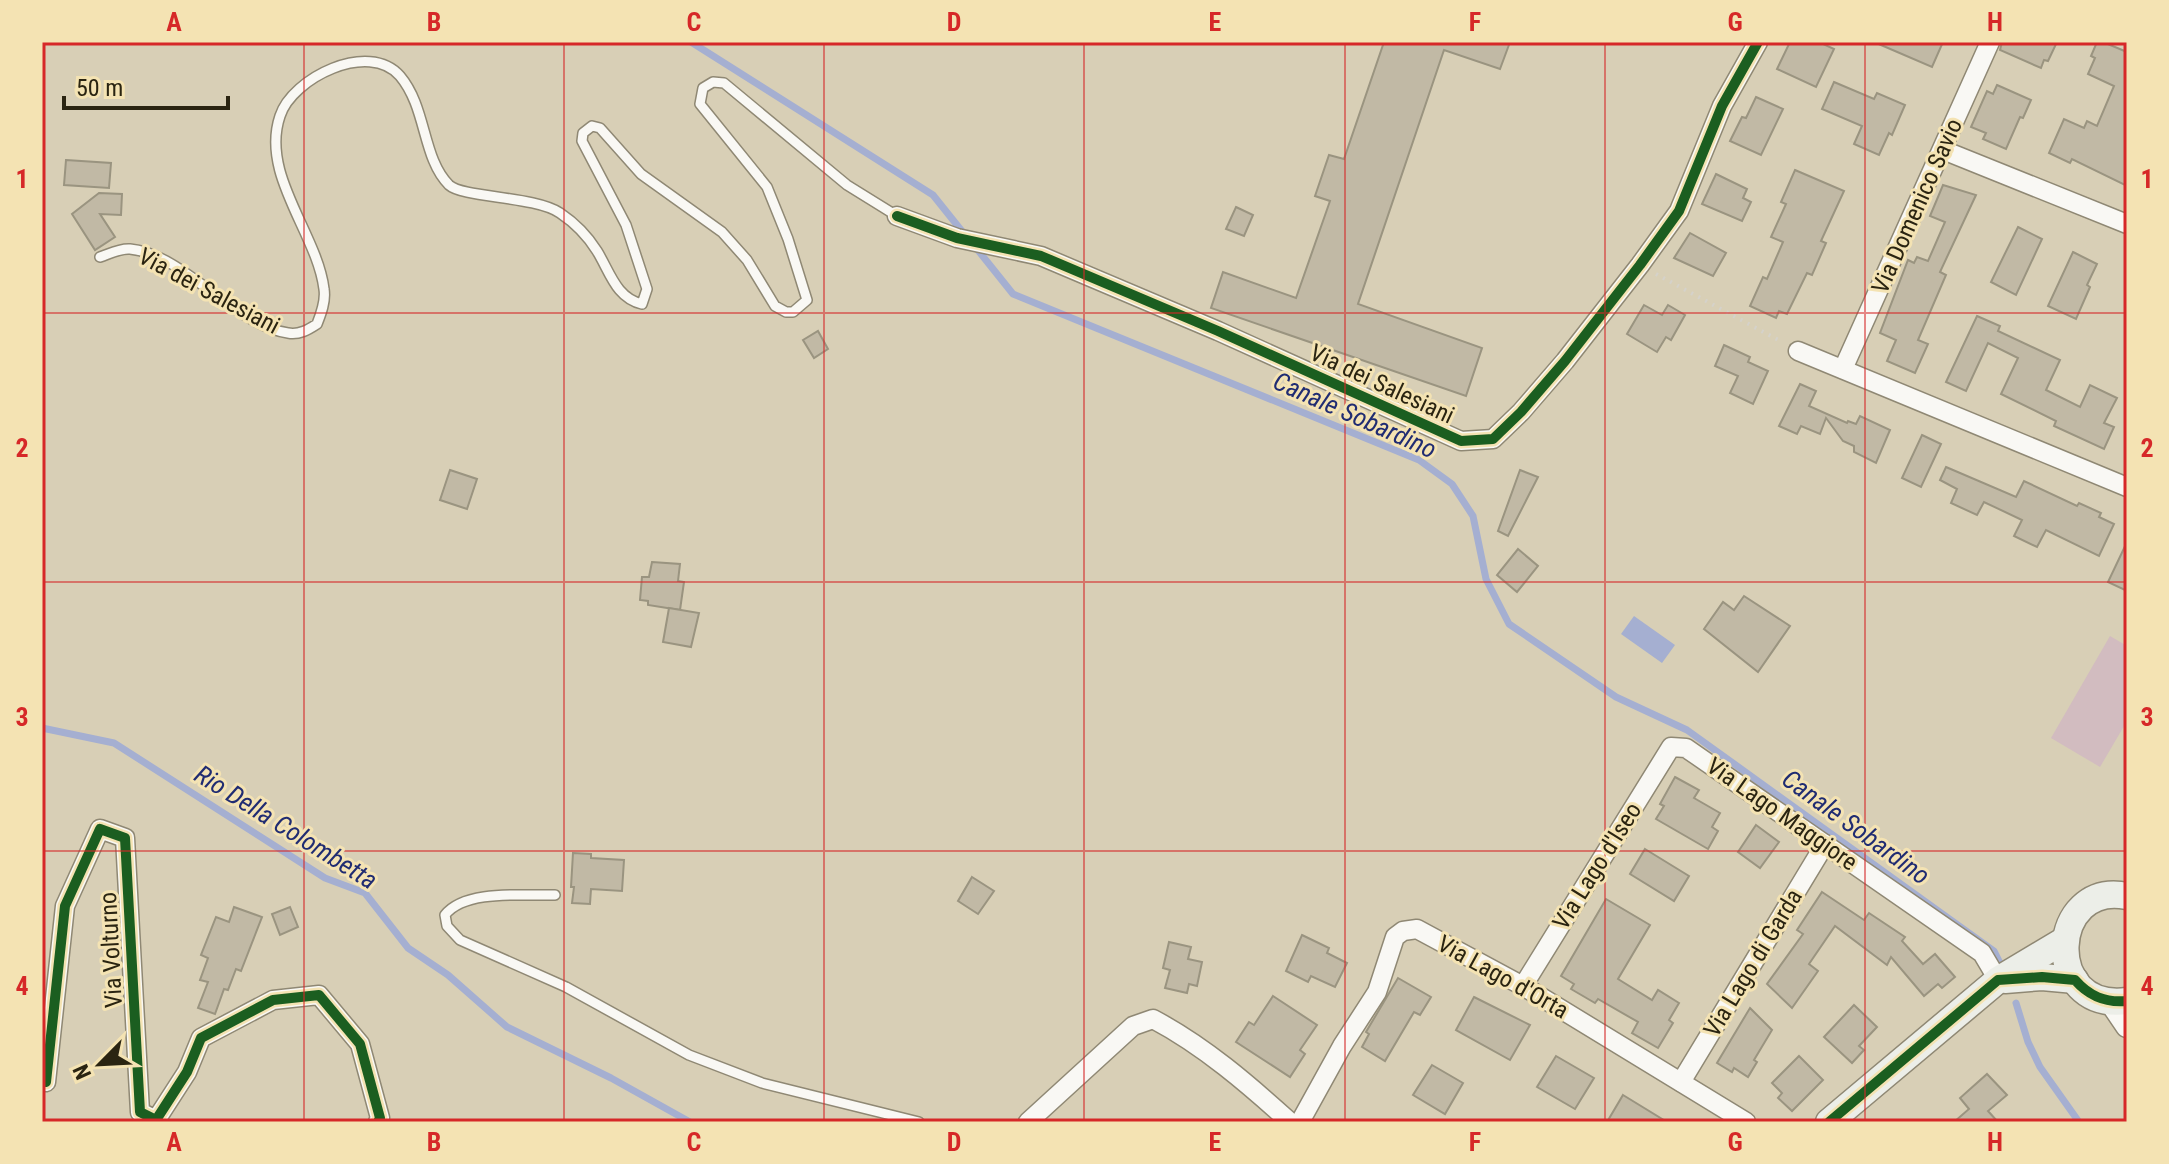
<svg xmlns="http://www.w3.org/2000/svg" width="2169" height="1164" font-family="'Roboto Condensed',sans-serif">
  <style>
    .green { fill: #d2bcc0 }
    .water { fill: #a5afd1 }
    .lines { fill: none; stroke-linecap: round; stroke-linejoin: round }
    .stream { stroke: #a5afd1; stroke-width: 7 }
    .building { fill: #c1b9a5; stroke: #9a9480; stroke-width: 2 }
    .service-casing { stroke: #8f8874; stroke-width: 12 }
    .minor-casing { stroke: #8f8874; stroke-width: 21 }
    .tertiary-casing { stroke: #8f8874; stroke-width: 25 }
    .secondary-casing { stroke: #8f8874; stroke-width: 29 }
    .path { stroke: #d5d2ca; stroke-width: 4; stroke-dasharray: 2 6; stroke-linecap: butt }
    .service { stroke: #f9f8f4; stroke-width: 9 }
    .minor { stroke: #f9f8f4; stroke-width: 18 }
    .tertiary { stroke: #f9f8f4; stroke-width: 22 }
    .secondary { stroke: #eceee8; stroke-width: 26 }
    .cycleway-casing { stroke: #f4e3b3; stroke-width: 15 }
    .cycleway { stroke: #1b5e20; stroke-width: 10 }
    .grid { fill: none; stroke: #d62828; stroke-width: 2; stroke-opacity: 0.55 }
    .labels { text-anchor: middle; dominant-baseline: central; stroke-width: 6; stroke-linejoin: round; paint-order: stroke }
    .street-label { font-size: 24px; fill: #2a2411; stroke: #f4e3b3 }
    .water-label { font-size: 26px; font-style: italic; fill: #202c72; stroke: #f4e3b3 }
    .neatline { fill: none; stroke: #d62828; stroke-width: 3 }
    .grid-label { font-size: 26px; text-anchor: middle; font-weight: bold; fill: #d62828 }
  </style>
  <rect width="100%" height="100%" fill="#d8cfb6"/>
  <polygon class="green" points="2110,636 2127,646 2127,721 2100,767 2051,738"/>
  <polygon class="water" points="1634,616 1675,645 1662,663 1621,634"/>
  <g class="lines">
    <g class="stream">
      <polyline points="691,42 933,195 965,235"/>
      <polyline points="973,244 1013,294 1419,460 1452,484 1473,516 1486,579 1509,624 1616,697 1687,730 1994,951 2001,965"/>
      <polyline points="42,728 114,743 325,878 365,893 408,948 448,975 507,1027 611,1078 690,1122"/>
      <polyline points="2016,1003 2028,1042 2040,1067 2079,1122"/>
    </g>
  </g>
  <g class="building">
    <polygon points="1384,42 1510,42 1500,69 1444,50 1358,304 1482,348 1466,396 1211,308 1223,272 1296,298 1330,201 1315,196 1329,155 1344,159"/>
    <polygon points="1790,42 1819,42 1834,49 1816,87 1777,69"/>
    <polygon points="1874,42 1943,42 1932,67"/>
    <polygon points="2002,42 2057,42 2048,61 2044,60 2041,68 2000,50"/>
    <polygon points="2097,42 2103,42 2127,52 2127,186 2072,159 2070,163 2049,153 2064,119 2084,128 2087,121 2097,126 2114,86 2088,74 2095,58 2091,56"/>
    <polygon points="1834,82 1874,99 1877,93 1905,105 1892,135 1889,133 1879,155 1854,144 1862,126 1822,109"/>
    <polygon points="1997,85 2031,100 2023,118 2020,117 2006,149 1983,139 1986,133 1971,127 1987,91 1993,94"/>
    <polygon points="1756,97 1783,109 1761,155 1730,141 1742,117 1746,118"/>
    <polygon points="66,160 111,163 109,188 64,185"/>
    <polygon points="1795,170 1844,191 1821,241 1826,243 1812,275 1807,273 1787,314 1779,311 1776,318 1750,306 1763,277 1767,279 1783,242 1771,237 1786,204 1781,202"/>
    <polygon points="1716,174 1747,189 1743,198 1751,202 1742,221 1702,204"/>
    <polygon points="1943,185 1976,195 1940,272 1946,275 1918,340 1928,344 1915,373 1887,361 1896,340 1880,333 1908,260 1914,263 1917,257 1928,261 1945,222 1930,216"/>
    <polygon points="99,193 122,194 121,215 100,214 115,237 95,250 72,214"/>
    <polygon points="1236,207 1253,215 1244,236 1226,229"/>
    <polygon points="2018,227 2042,239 2016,295 1991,282"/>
    <polygon points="1690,233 1726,253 1713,276 1674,258"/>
    <polygon points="2073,252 2097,264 2087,285 2090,287 2076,319 2048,306"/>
    <polygon points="1644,305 1662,315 1668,305 1685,315 1671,340 1666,337 1657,352 1627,334"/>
    <polygon points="1977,316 2000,326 1998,331 2060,360 2046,390 2080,407 2090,385 2117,398 2104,423 2114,427 2104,449 2054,426 2056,421 2001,394 2018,358 1988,343 1966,391 1946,382"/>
    <polygon points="818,331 828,349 814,358 803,340"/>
    <polygon points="1724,345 1750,357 1748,362 1768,371 1753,404 1730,393 1738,376 1715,366"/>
    <polygon points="1800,384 1816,391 1809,406 1847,423 1848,421 1856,424 1860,416 1890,430 1876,463 1854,452 1854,446 1843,441 1826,418 1820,434 1801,426 1797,434 1779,426"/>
    <polygon points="1922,435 1941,444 1921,487 1902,478"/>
    <polygon points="1946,467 2016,497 2024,481 2077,506 2079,503 2101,513 2099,517 2114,524 2099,556 2046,530 2037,547 2014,536 2022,520 1984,502 1977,515 1951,503 1957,489 1940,480"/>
    <polygon points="450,470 477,479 467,509 440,500"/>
    <polygon points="1520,470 1538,477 1508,536 1498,531"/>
    <polygon points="2127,542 2127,591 2108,582"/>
    <polygon points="1518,549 1538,566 1517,592 1497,575"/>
    <polygon points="652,562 680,564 678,581 684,582 680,610 648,605 648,601 640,600 642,577 649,577"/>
    <polygon points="1744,596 1790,626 1758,672 1704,629 1723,602 1734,610"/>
    <polygon points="669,608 699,613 691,647 663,642"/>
    <polygon points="1675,777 1699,790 1694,798 1720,813 1712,827 1718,831 1708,849 1656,819 1664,806 1660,804"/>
    <polygon points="1756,825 1779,842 1760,868 1738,852"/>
    <polygon points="1645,849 1689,876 1674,901 1630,874"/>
    <polygon points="573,853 591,854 591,858 624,860 622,891 591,889 590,904 572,903 574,887 571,887"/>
    <polygon points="972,877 994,891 978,914 958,901"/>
    <polygon points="1822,892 1864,920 1869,913 1905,937 1902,941 1923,964 1935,954 1955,977 1942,988 1938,984 1924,996 1891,957 1887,965 1835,926 1809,964 1818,971 1792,1008 1767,984 1803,934 1797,930"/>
    <polygon points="1606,899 1650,925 1618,979 1652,1000 1658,990 1679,1003 1669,1020 1673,1023 1658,1048 1632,1033 1638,1022 1598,999 1595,1003 1571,989 1574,984 1561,976"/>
    <polygon points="234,907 262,917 241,971 236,969 228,990 224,989 215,1014 198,1008 208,982 200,980 208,958 201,955 216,917 229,922"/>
    <polygon points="290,907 298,927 280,935 272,914"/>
    <polygon points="1302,935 1329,948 1327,953 1347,963 1335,987 1311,976 1308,982 1286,971"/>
    <polygon points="1169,942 1191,947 1188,959 1202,962 1197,986 1189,984 1187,993 1165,988 1170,970 1163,968"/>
    <polygon points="1398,978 1431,997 1420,1015 1414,1012 1385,1061 1362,1047 1369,1034 1366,1032"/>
    <polygon points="1273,996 1317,1025 1300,1050 1305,1054 1290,1077 1236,1042 1249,1022 1254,1025"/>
    <polygon points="1474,997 1530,1025 1510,1060 1456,1030"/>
    <polygon points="1854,1005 1877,1027 1859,1046 1864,1050 1852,1063 1824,1037"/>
    <polygon points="1750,1008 1772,1030 1754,1060 1757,1062 1748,1077 1734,1068 1732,1072 1717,1063"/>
    <polygon points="1556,1056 1594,1078 1575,1109 1537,1087"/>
    <polygon points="1799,1056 1823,1080 1792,1111 1778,1098 1782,1093 1772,1083"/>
    <polygon points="1432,1065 1463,1083 1445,1114 1413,1095"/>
    <polygon points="1987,1074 2007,1095 1988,1111 1998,1122 1954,1122 1969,1109 1960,1098"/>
    <polygon points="1623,1095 1667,1122 1607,1122"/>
  </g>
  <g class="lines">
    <g class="service-casing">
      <g id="service">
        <path d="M100 257C109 254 120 248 130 249 184 254 234 325 288 333 299 335 308 330 317 324 321 314 326 301 324 289 317 233 260 175 280 116 292 78 369 40 400 76 427 108 422 158 449 185 463 198 535 196 560 213 575 223 587 235 597 251 610 272 616 298 642 304L647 289 626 225 582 141 583 133 592 126 600 128 641 174 722 232 747 260 775 306 786 312H793L807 300 788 239 767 187 700 104 703 88 713 82 724 83 847 185 897 216"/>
        <path d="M555 895C524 896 465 889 445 915L447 926 460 940 566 987 689 1055 762 1083 919 1122"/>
      </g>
    </g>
    <g class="minor-casing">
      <g id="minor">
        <polyline points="1943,150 2127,224"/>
        <polyline points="897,216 957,238 1041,256 1218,331 1461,441 1493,439 1521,412 1565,361 1640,265 1679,211 1722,106 1758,42"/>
        <polyline points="1798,351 2127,487"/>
        <polyline points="1843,369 1990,42"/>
        <polyline points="1523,986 1671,747 1686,748 1982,953 1998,980"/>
        <polyline points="42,1079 46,1082 65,906 100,829 125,838 140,1112 156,1120 187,1072 201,1038 273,1000 319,995 360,1044 380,1118 378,1122"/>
        <polyline points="1681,1082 1825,844"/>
        <path d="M1028 1122 1133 1026 1153 1019C1204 1046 1248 1084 1290 1122"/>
        <polyline points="1300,1122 1342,1046 1377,992 1395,937 1403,931 1417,929 1523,986 1746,1122"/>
      </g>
    </g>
    <g class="tertiary-casing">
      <polyline id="tertiary" points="2110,1001 2127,1026"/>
    </g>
    <g class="secondary-casing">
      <g id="secondary">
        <path d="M2127 896C2049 880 2041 1012 2127 1001"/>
        <polyline points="2005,980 2042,977 2075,980"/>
        <polyline points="1829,1122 1998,980 2065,940"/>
      </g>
    </g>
    <polyline class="path" points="1656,274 1782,342"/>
    <use href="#service" class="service"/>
    <use href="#minor" class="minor"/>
    <use href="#tertiary" class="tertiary"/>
    <use href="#secondary" class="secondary"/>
    <g class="cycleway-casing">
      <g id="cycleway">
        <polyline points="897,216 957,238 1041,256 1218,331 1461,441 1493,439 1521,412 1565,361 1640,265 1679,211 1722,106 1758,42"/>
        <polyline points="42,1079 46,1082 65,906 100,829 125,838 140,1112 156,1120 187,1072 201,1038 273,1000 319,995 360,1044 380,1118 378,1122"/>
        <path d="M1829 1122 1998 980 2042 977 2075 980C2089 996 2105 1003 2127 1001"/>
      </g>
    </g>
    <use href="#cycleway" class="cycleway"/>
  </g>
  <path class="grid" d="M304 42V1122M564 42V1122M824 42V1122M1084 42V1122M1345 42V1122M1605 42V1122M1865 42V1122M42 313H2127M42 582H2127M42 851H2127"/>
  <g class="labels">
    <g class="street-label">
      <text transform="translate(1917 206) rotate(-66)">Via Domenico Savio</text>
      <text transform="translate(209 291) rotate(28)">Via dei Salesiani</text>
      <text transform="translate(1382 384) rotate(25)">Via dei Salesiani</text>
      <text transform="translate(1782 814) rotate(35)">Via Lago Maggiore</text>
      <text transform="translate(1597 866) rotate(-58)">Via Lago d'Iseo</text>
      <text transform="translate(111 950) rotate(-93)">Via Volturno</text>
      <text transform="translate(1753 963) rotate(-59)">Via Lago di Garda</text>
      <text transform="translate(1503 977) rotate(29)">Via Lago d'Orta</text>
    </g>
    <g class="water-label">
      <text transform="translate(1355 415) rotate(24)">Canale Sobardino</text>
      <text transform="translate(286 827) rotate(32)">Rio Della Colombetta</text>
      <text transform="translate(1856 827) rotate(36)">Canale Sobardino</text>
    </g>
  </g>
  <rect width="2169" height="1164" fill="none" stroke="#f4e3b3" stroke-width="88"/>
  <g transform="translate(100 1064) rotate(246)" stroke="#f4e3b3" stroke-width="6" paint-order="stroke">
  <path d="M0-6L14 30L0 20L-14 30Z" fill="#2a2411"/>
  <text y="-12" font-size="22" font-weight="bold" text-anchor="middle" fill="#2a2411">N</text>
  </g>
  <path d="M64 96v12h164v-12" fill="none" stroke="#2a2411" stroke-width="4"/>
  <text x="76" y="96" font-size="24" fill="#2a2411" stroke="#f4e3b3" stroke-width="6" paint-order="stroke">50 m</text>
  <rect x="44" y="44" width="2081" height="1076" class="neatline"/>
  <g class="grid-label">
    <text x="174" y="31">A</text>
    <text x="434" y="31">B</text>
    <text x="694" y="31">C</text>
    <text x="954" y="31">D</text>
    <text x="1215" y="31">E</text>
    <text x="1475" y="31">F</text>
    <text x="1735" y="31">G</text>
    <text x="1995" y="31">H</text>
    <text x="22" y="188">1</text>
    <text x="2147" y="188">1</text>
    <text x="22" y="457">2</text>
    <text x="2147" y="457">2</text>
    <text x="22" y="726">3</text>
    <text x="2147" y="726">3</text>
    <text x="22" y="995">4</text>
    <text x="2147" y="995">4</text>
    <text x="174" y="1151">A</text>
    <text x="434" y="1151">B</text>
    <text x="694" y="1151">C</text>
    <text x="954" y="1151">D</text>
    <text x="1215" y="1151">E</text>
    <text x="1475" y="1151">F</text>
    <text x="1735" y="1151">G</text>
    <text x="1995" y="1151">H</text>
  </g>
</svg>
